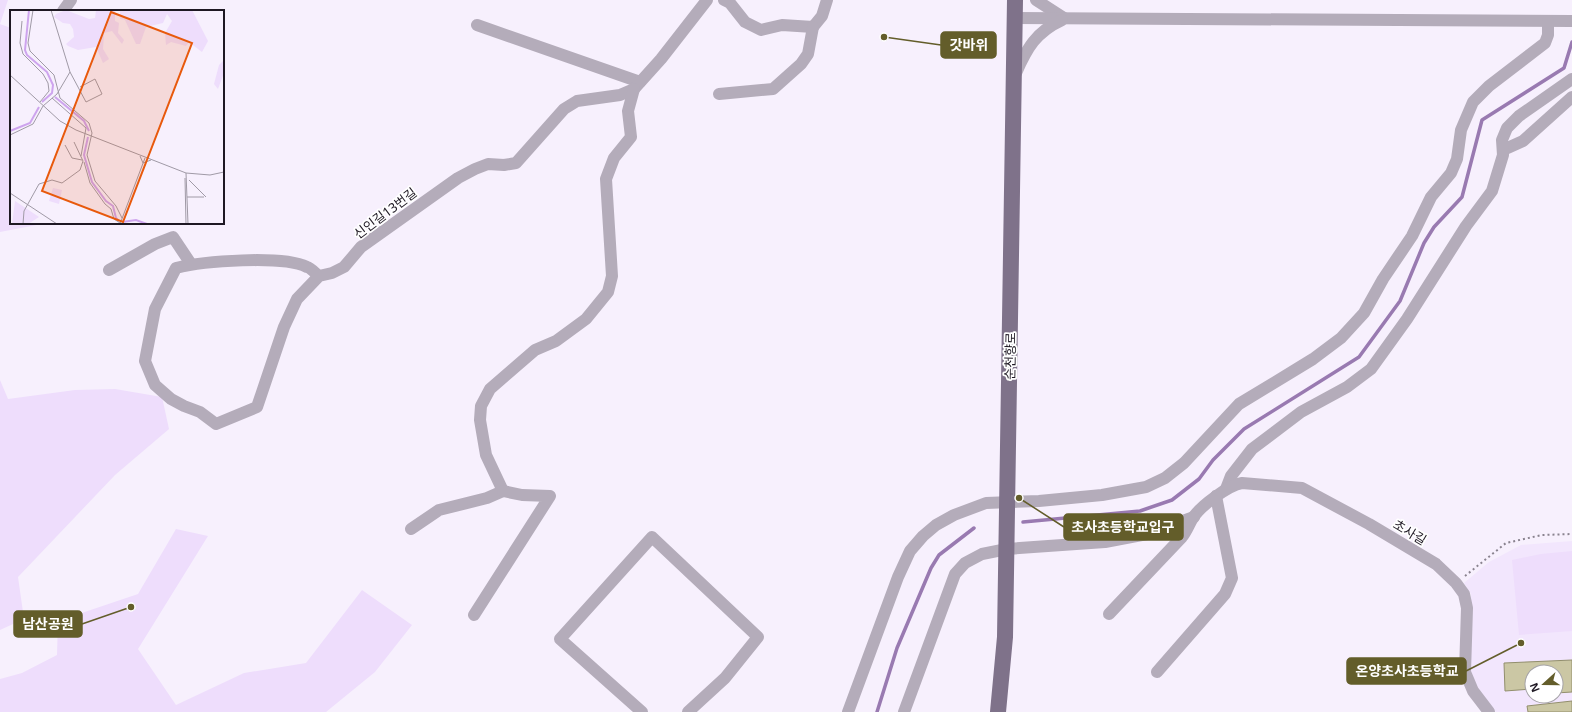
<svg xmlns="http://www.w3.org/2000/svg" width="1572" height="712" font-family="'Noto Sans','Noto Sans KR',sans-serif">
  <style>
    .built { fill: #f2e6fd; fill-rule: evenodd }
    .green { fill: #eeddfc }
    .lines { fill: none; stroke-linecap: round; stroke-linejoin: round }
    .stream { stroke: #997ab1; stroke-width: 3.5 }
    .building { fill: #cbc7a4; stroke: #928f6d }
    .path { stroke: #8a838f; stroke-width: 2; stroke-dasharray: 2 3; stroke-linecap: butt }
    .minor { stroke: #b4acba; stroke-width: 12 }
    .major { stroke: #7f728a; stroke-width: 16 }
    .labels { text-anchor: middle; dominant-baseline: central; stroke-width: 3.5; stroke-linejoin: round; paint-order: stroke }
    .street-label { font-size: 13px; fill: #1e1823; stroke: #fff }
    .inset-river { fill: none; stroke: #cea4ee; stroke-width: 2 }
    .inset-road { fill: none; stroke: #a09aa6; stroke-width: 1 }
    .view { fill: #e8590c; fill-opacity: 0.15; stroke: #e8590c; stroke-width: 2 }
    .inset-edge { fill: none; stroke: #1e1823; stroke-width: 2 }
    .leader { fill: none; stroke: #635d2a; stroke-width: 1.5 }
    .callout-dot { fill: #635d2a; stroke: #fff; stroke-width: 1.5 }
    .callout { fill: #635d2a; stroke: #635d2a; stroke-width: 1.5 }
    .callout-label { font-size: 14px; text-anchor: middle; font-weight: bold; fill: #fff }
  </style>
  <rect width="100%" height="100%" fill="#f7f0fd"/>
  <path class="built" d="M1572 541V712H1496L1473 682 1471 670V594L1464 583 1489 562 1521 545ZM1532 672H1556V696H1532Z"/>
  <g class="green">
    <polygon points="0,0 8,0 0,24 11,28 11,223 47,223 0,232"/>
    <polygon points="0,380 8,399 75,390 115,389 162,397 169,429 115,475 18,577 24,619 0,630"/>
    <polygon points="176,529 208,536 138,649 176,705 244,673 306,663 362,590 412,625 375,672 326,712 0,712 0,679 22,673 57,655 58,621 138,594"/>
    <polygon points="1572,551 1572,631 1519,635 1512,560 1541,554"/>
  </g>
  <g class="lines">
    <g class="stream">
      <polyline points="1023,522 1140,511 1172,500 1199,479 1213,460 1244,429 1359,357 1400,301 1424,243 1434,227 1462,197 1482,120 1564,68 1572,42"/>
      <polyline points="877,712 897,648 931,568 939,555 974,528"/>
    </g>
  </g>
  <g class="building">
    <polygon points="1572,660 1572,692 1556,693 1556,672 1532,672 1532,689 1505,691 1504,663"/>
    <polygon points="1572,701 1572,712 1528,712 1527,706"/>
  </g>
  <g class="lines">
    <polyline class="path" points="1465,576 1506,543 1542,535 1572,534"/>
    <g class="minor">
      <polyline points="724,0 730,3 745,22 761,30 782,25 813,27 822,16 827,0"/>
      <polyline points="1036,0 1064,18"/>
      <polyline points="63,11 71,0"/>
      <polyline points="1015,18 1572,21"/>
      <polyline points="477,25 640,82"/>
      <path d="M1016 73C1027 48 1036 32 1062 20"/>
      <polyline points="719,94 773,89 801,64 808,54 813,27"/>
      <polyline points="1503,150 1523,141 1572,97"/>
      <polyline points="109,270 155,244 173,237 191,264"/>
      <path d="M319 276 297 299 284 327 257 407 216 424 200 412 184 406 171 399 155 385 145 361 155 309 176 268C203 261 282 255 307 267 311 268 315 273 319 276L332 273 344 267 361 247 458 178 475 169 488 164 504 165 516 163 564 109 577 101 620 95 634 89 661 59 707 0"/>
      <polyline points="1226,489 1231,476 1252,449 1301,412 1347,387 1371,369 1407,319 1466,226 1492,191 1503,155 1502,140 1507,128 1519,116 1572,79"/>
      <polyline points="411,529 439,510 487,498 503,491 486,455 480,420 481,406 490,389 535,350 556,341 586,319 608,292 612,276 606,179 614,158 631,137 628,111 634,89"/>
      <path d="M1109 614 1182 537C1187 531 1189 524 1193 518 1200 506 1229 485 1242 483L1302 488 1369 524 1436 564 1456 583 1464 594 1467 608 1465 672 1473 691 1489 712"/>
      <polyline points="474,615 550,496 522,495 503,491"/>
      <polyline points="1157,672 1225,594 1232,578 1216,496"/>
      <polyline points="642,712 560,639 652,537 758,637 725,678 688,712"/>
      <polyline points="848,712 898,577 910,551 923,536 936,525 954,515 986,503 1039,501 1102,495 1146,487 1165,478 1184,463 1239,404 1313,359 1341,338 1364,313 1383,279 1412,236 1431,197 1451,173 1457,159 1461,130 1473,102 1489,86 1545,43 1548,35 1548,21"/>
      <polyline points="904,712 955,574 965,563 982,554 1007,549 1105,542 1147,534 1194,517"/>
    </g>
    <polyline class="major" points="998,712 1005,637 1015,0"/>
  </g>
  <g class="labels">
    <g class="street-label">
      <text transform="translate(385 213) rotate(-37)">신인길13번길</text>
      <text transform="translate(1010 356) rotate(-89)">순천향로</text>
      <text transform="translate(1410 532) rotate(31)">초사길</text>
    </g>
  </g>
  <g transform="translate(10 10)">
    <rect width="214" height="214" fill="#f7f0fd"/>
    <path d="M56 0 79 9 85 8 86 0H105V11L109 13 108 23 114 30 112 34 102 21 94 23 93 39 99 49 93 53 86 37 68 40 58 36 56 34 64 27 63 19 60 14 53 13 44 7 46 4ZM110 0H182L198 31 192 42 179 32 176 36 161 32 156 35 155 23 162 11 157 4 153 13 136 17 130 34H126L115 10 110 9ZM214 50V63L208 79 204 74 209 55ZM43 178 52 180 49 194 39 191ZM5 191 29 207 18 214H2Z" fill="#eeddfc"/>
    <path class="inset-river" d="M19 0 15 40 17 45 37 62 43 75 42 83 32 92M45 87 74 111 79 121M0 121 20 113 29 97M78 127 74 145 82 172 96 191 103 196 106 208 109 211M112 212 126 210 137 214"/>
    <path class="inset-road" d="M23 0 18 33 20 41 44 65 50 88 79 113 82 123 77 145 85 171 106 196 112 208M12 11 10 33 13 44 33 64 38 73 39 81 30 92M60 62 76 92 92 84 85 69 70 77M0 65 50 111 66 120 176 163 200 165 214 162M42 88 76 118 71 146M33 96 47 84 60 62 41 0M0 125 23 114 33 96M55 135 62 148 72 150M130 146 133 153 141 150M74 152 80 173 95 194 101 199 104 209 110 213M176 163 178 214M175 168 176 214M179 170 196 187M0 183 47 214M177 187H194M13 214 14 201 29 174 42 170 52 173 70 160 73 151 64 132M110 214 135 148"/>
    <path class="view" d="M101 2 182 33 113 212 32 181Z"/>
    <rect width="214" height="214" class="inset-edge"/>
  </g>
  <path class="leader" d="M884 37L941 45M1019 498L1064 527M131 607L82 624M1521 643L1466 671"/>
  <g class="callout-dot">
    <circle cx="884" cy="37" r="4"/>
    <circle cx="1019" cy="498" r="4"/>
    <circle cx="131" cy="607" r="4"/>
    <circle cx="1521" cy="643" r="4"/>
  </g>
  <g class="callout">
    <rect x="941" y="32" width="55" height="26" rx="4"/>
    <rect x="1064" y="514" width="119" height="26" rx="4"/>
    <rect x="14" y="611" width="68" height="26" rx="4"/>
    <rect x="1347" y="658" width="119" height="26" rx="4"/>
  </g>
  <g class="callout-label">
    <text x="969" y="50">갓바위</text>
    <text x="1123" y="532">초사초등학교입구</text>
    <text x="48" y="629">남산공원</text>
    <text x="1407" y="676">온양초사초등학교</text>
  </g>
  <g transform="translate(1544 684) rotate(249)"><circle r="19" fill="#ffffff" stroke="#a5a3a7"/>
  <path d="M0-3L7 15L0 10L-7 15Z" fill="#635d2a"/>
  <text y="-6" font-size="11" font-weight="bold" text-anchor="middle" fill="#1e1823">N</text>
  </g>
</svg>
